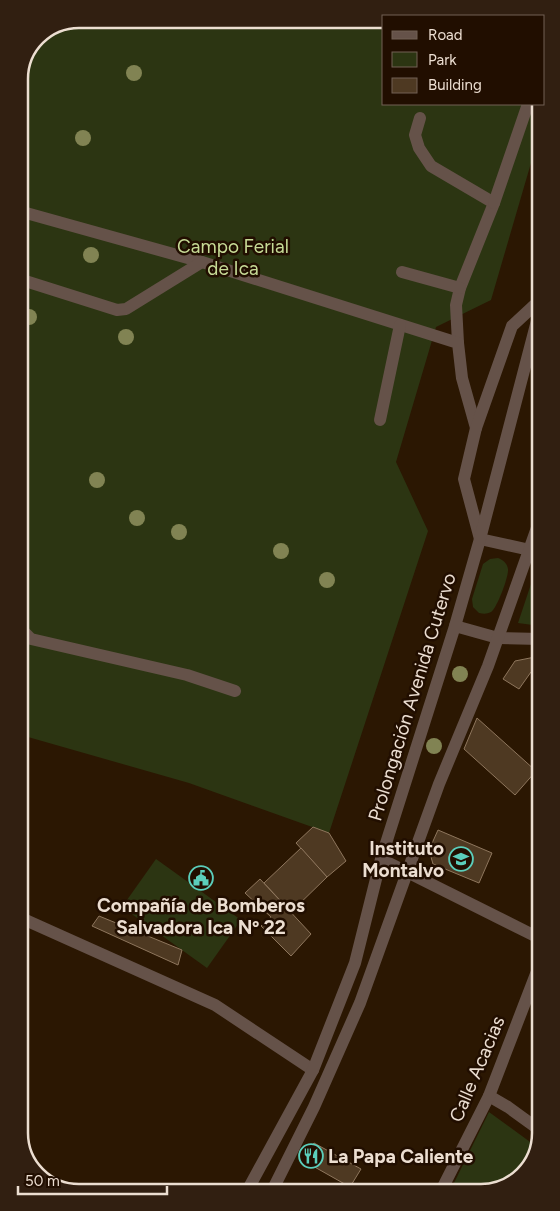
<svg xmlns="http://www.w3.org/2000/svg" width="560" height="1211" font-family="Figtree,sans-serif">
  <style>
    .green { fill: #2c3512 }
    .building { fill: #4e3922; stroke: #8e765d }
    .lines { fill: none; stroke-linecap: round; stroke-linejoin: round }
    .minor { stroke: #655249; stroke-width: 12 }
    .tree { fill: #818353 }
    .labels { text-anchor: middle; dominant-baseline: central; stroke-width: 5; stroke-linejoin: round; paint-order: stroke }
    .park-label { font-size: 19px; fill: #c7db96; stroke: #210e00 }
    .street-label { font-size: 19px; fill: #ecded1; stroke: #210e00 }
    .poi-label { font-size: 19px; font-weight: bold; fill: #ecded1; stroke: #210e00; text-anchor: end }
    .rim { fill: none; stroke: #ecded1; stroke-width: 2.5 }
  </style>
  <rect width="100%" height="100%" fill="#2b1702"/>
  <g class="green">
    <polygon points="78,19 384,19 384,104 538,104 538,139 491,300 436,327 396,462 428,531 329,833 189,783 21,735 19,74 36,36"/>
    <path d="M498 558C503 560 507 563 508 569 509 576 497 608 491 612 487 614 484 614 479 613L473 607 472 599 483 564 490 559Z"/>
    <polygon points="538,563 540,564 540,626 518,623"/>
    <polygon points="156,859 241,920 207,968 122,907"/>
    <polygon points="489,1112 537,1147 531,1166 501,1189 451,1189"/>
  </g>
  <g class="building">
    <polygon points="540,656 540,678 531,672 519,689 503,679 515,661"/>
    <polygon points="477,718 536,771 515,795 464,749"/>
    <polygon points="313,827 329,833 346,861 327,877 296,843"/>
    <polygon points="438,830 492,853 479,883 433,864 429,850"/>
    <polygon points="301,848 327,877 291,912 264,883"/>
    <polygon points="260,879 311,934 291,956 261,926 271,917 245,893"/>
    <polygon points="99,916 182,950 178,965 92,926"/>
    <polygon points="314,1143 361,1169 350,1187 304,1161"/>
  </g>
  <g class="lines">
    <g class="minor">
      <polyline points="420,118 415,135 419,148 431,166 494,203 460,288 456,305 458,343"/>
      <polyline points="494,203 528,104"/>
      <polyline points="19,211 202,262 458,343 462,378 476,428"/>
      <polyline points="402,272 460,288"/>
      <polyline points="19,279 117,310 126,309 202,262"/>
      <polyline points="539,301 512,326 476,428 464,479 480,539 539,552"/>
      <polyline points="380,420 400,325"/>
      <polyline points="455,626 498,638 540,639"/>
      <polyline points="20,628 31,639 187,675 235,691"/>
      <polyline points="381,859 541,939"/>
      <polyline points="21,918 215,1005 313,1070"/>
      <polyline points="489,1096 508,1107 541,1131"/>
      <polyline points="442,1189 489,1096 541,961"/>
      <polyline points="247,1191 313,1070 355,963 381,859 455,626 480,539 539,313"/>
      <polyline points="272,1191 314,1107 360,1003 439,784 488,666 539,522"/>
    </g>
  </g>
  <g class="tree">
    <circle cx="134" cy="73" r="8"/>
    <circle cx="83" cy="138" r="8"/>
    <circle cx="91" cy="255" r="8"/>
    <circle cx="29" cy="317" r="8"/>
    <circle cx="126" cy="337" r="8"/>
    <circle cx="97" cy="480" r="8"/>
    <circle cx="137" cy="518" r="8"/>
    <circle cx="179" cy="532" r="8"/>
    <circle cx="281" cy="551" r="8"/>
    <circle cx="327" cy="580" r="8"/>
    <circle cx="460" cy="674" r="8"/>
    <circle cx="434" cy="746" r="8"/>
  </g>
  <defs>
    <g id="university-ring" transform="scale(1.25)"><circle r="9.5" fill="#210e00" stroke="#5bcebb" stroke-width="1.5"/><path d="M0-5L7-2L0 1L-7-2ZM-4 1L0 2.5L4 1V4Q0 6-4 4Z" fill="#5bcebb"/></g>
    <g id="civic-ring" transform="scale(1.25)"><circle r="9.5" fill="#210e00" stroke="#5bcebb" stroke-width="1.5"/><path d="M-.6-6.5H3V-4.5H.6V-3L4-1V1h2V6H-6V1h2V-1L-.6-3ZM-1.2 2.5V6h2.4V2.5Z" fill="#5bcebb"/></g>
    <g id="restaurant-ring" transform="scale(1.25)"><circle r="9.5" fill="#210e00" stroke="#5bcebb" stroke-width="1.5"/><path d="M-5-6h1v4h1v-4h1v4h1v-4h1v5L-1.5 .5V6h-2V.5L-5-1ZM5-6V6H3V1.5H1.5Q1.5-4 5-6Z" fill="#5bcebb"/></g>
  </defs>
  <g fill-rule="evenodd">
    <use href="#university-ring" x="461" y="859"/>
    <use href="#civic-ring" x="201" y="878"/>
    <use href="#restaurant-ring" x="311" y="1156"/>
  </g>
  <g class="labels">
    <g class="park-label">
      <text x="233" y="246">Campo Ferial<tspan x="233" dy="22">de Ica</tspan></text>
    </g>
    <g class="street-label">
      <text transform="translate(412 697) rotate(-73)">Prolongación Avenida Cutervo</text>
      <text transform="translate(477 1069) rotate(-67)">Calle Acacias</text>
    </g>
    <g class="poi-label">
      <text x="444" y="848">Instituto<tspan x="444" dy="22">Montalvo</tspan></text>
      <text x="201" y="905" text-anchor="middle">Compañía de Bomberos<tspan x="201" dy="22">Salvadora Ica Nº 22</tspan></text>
      <text x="328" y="1156" text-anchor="start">La Papa Caliente</text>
    </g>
  </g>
  <path d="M0 0H560V1211H0ZM79 28H481A51 51 0 0 1 532 79V1133A51 51 0 0 1 481 1184H79A51 51 0 0 1 28 1133V79A51 51 0 0 1 79 28Z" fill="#311f11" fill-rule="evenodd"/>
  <path class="rim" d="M79 28H481A51 51 0 0 1 532 79V1133A51 51 0 0 1 481 1184H79A51 51 0 0 1 28 1133V79A51 51 0 0 1 79 28Z"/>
  <rect x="382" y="15" width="162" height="90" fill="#210e00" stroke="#726154"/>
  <rect x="392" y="31" width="25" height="8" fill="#655249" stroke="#726154"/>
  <text x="428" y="40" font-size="15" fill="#ecded1">Road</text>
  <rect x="392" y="52" width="25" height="15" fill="#2c3512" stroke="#726154"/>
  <text x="428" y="65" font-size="15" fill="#ecded1">Park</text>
  <rect x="392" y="78" width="25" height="15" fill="#4e3922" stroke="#726154"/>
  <text x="428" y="90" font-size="15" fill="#ecded1">Building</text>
  <path d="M18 1186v8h149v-8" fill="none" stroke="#ecded1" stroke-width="2.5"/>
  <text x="25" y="1186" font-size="15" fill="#ecded1" stroke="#210e00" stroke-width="4" paint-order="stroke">50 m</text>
</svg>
